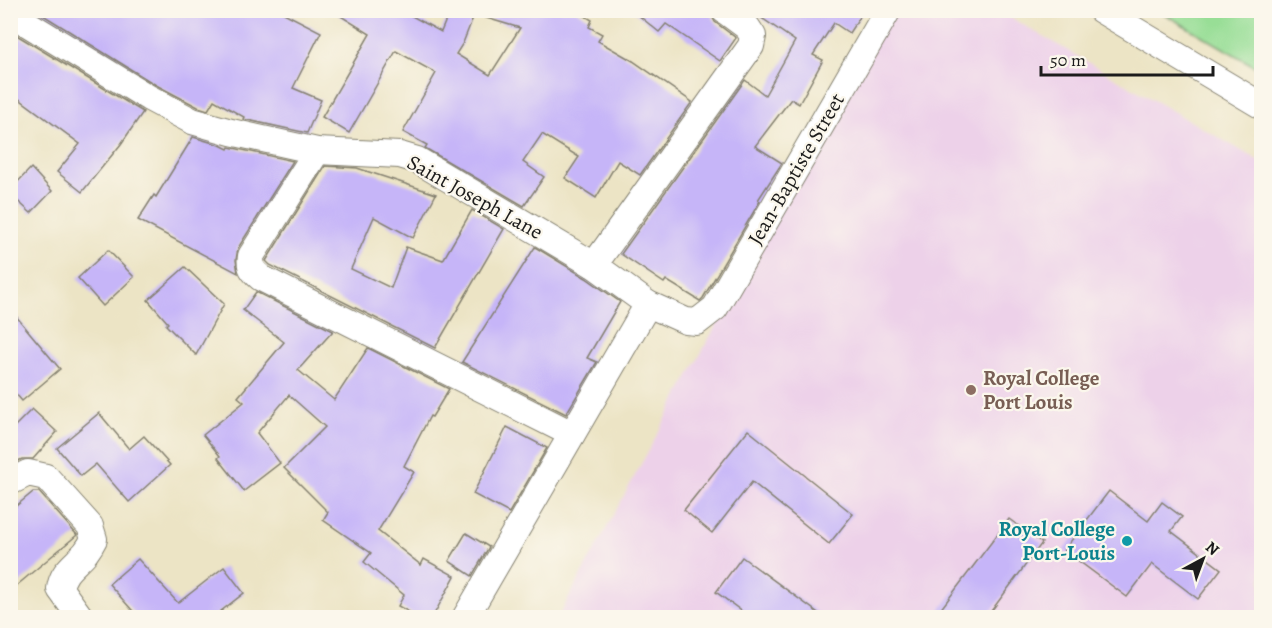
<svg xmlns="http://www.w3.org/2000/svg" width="1272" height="628" font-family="Alegreya,serif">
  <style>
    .built { fill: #edd1e9 }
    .green { fill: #98de96; stroke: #5a7d59; stroke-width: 1.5 }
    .building { fill: #c6b5f8 }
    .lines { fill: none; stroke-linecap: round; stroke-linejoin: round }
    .minor-casing { stroke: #848070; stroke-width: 28 }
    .minor { stroke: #fff; stroke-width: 26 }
    .education-dot { fill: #8d6e63; stroke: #fbf7ec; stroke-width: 2 }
    .culture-dot { fill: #0f9aa8; stroke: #fbf7ec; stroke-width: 2 }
    .labels { text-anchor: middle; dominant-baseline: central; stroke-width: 4.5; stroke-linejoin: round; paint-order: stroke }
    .street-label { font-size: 21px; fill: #1c1c1c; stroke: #fbf7ec }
    .education-label { font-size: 21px; font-weight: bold; fill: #785e54; stroke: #fbf7ec; text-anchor: start }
    .culture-label { font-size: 21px; font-weight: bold; fill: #0d838f; stroke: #fbf7ec; text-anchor: end }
  </style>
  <rect width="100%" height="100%" fill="#fbf7ec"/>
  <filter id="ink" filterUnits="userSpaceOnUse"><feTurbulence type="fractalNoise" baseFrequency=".0167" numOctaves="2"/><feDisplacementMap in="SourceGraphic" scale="12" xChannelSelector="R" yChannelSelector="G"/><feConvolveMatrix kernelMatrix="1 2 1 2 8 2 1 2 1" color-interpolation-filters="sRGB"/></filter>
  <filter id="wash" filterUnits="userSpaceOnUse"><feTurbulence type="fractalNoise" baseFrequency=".008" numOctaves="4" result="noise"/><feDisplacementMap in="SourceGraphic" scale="24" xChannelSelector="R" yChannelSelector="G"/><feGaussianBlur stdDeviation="1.35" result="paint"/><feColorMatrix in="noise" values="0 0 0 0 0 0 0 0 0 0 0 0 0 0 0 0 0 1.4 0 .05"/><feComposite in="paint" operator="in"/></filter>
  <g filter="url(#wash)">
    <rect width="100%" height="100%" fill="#ece4c5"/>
    <polygon class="built" points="886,11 999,11 1261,162 1261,617 558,618"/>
    <polygon class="green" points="1159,11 1261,11 1261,70"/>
    <g id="blocks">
      <g class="building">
        <polygon points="35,10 278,10 321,32 293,88 321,100 307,133 243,119 244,117 214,100 208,110 198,107 156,85"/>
        <polygon points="331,10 401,10 441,32 450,10 476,10 463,43 456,54 490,75 520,28 476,15 477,10 575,10 592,20 589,27 602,34 598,41 633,61 692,102 640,175 618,161 596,198 565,178 579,157 542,134 523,162 544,177 524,206 425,148 427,145 403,132 436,73 396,51 349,133 322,117 370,34"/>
        <polygon points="632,10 709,10 715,22 736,38 720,61 666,24 659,32"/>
        <polygon points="750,10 864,10 849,33 834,23 813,55 823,60 799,104 791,99 755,146 782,163 758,200 760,201 703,298 700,301 666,280 664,283 621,254 745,80 765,95 795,41"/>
        <polygon points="10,31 143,112 121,144 82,192 57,172 80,144 10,92"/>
        <polygon points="193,137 220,145 228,149 229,147 293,161 238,248 236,260 238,273 138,220 154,195 156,197"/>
        <polygon points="325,166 357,168 436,194 413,238 374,217 351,269 391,288 406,247 443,260 472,210 504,229 435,348 270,265 266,261"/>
        <polygon points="31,168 52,191 31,213 10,194 10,190"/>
        <polygon points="535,247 586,278 620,302 587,358 597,362 566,414 462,362"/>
        <polygon points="108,250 134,277 103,306 78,278"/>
        <polygon points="185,267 224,304 196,355 166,325 168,323 148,300"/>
        <polygon points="256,292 333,331 298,370 334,400 368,348 449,389 432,417 430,416 404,466 414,472 378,531 421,565 424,559 455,576 432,618 420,618 398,606 404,595 364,562 371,553 323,520 328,512 284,468 325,427 289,395 257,433 280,463 244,491 218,458 220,456 203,435 244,402 238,397 284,342 243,310"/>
        <polygon points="10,309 60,369 22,401 10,387"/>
        <polygon points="32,409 57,432 33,459 22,459 16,462 10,457 10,431"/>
        <polygon points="99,413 129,449 144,436 170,465 129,502 96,464 81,476 57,448"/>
        <polygon points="507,427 547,448 509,513 473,494"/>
        <polygon points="748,430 853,514 829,544 752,482 712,533 684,510"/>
        <polygon points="1109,491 1148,521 1162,502 1182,517 1171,531 1221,569 1198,599 1152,564 1127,597 1064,550"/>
        <polygon points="33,492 39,492 77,535 10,591 10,511"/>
        <polygon points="1009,519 1042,543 986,618 934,618"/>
        <polygon points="466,533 489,547 472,576 449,561"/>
        <polygon points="742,557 825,618 751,618 716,592"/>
        <polygon points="138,559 178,603 224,567 244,593 212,618 139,618 109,584"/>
      </g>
    </g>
  </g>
  <g filter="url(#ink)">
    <use href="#blocks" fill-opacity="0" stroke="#848070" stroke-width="1.5"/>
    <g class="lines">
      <g class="minor-casing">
        <g id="minor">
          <polyline points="1101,10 1262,106"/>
          <polyline points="10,13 149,98 192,121 231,132 317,151 400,155 417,160 594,265 648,304 686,321 697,322 715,308 888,10"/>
          <path d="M317 151 251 256C249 267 253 271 261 278L572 434"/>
          <polyline points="594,265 751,46 753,36 747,27 724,10"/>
          <path d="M10 482 28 473 46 477 90 526 94 539C92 543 89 548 86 552 75 565 62 571 60 589L81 618"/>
          <polyline points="465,618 648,304"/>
        </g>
      </g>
      <use href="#minor" class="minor"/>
    </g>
  </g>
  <circle class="education-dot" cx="971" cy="390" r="6"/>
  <circle class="culture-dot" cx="1127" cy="541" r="6"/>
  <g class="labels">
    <g class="street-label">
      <text transform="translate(796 169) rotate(-60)">Jean-Baptiste Street</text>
      <text transform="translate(475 197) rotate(29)">Saint Joseph Lane</text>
    </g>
    <g class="education-label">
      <text x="983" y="378">Royal College<tspan x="983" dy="24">Port Louis</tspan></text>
    </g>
    <g class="culture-label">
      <text x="1115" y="529">Royal College<tspan x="1115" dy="24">Port-Louis</tspan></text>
    </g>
  </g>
  <rect width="1272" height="628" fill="none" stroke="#fbf7ec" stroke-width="36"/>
  <g transform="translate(1203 559) rotate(41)" stroke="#fbf7ec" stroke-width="4.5" paint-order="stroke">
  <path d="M0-4.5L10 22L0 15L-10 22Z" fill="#1c1c1c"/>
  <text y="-9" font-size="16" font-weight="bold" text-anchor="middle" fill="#1c1c1c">N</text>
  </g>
  <path d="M1041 66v9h172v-9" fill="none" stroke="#1c1c1c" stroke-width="3"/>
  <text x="1050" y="66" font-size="18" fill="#1c1c1c" stroke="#fbf7ec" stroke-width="4.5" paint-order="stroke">50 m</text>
</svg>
